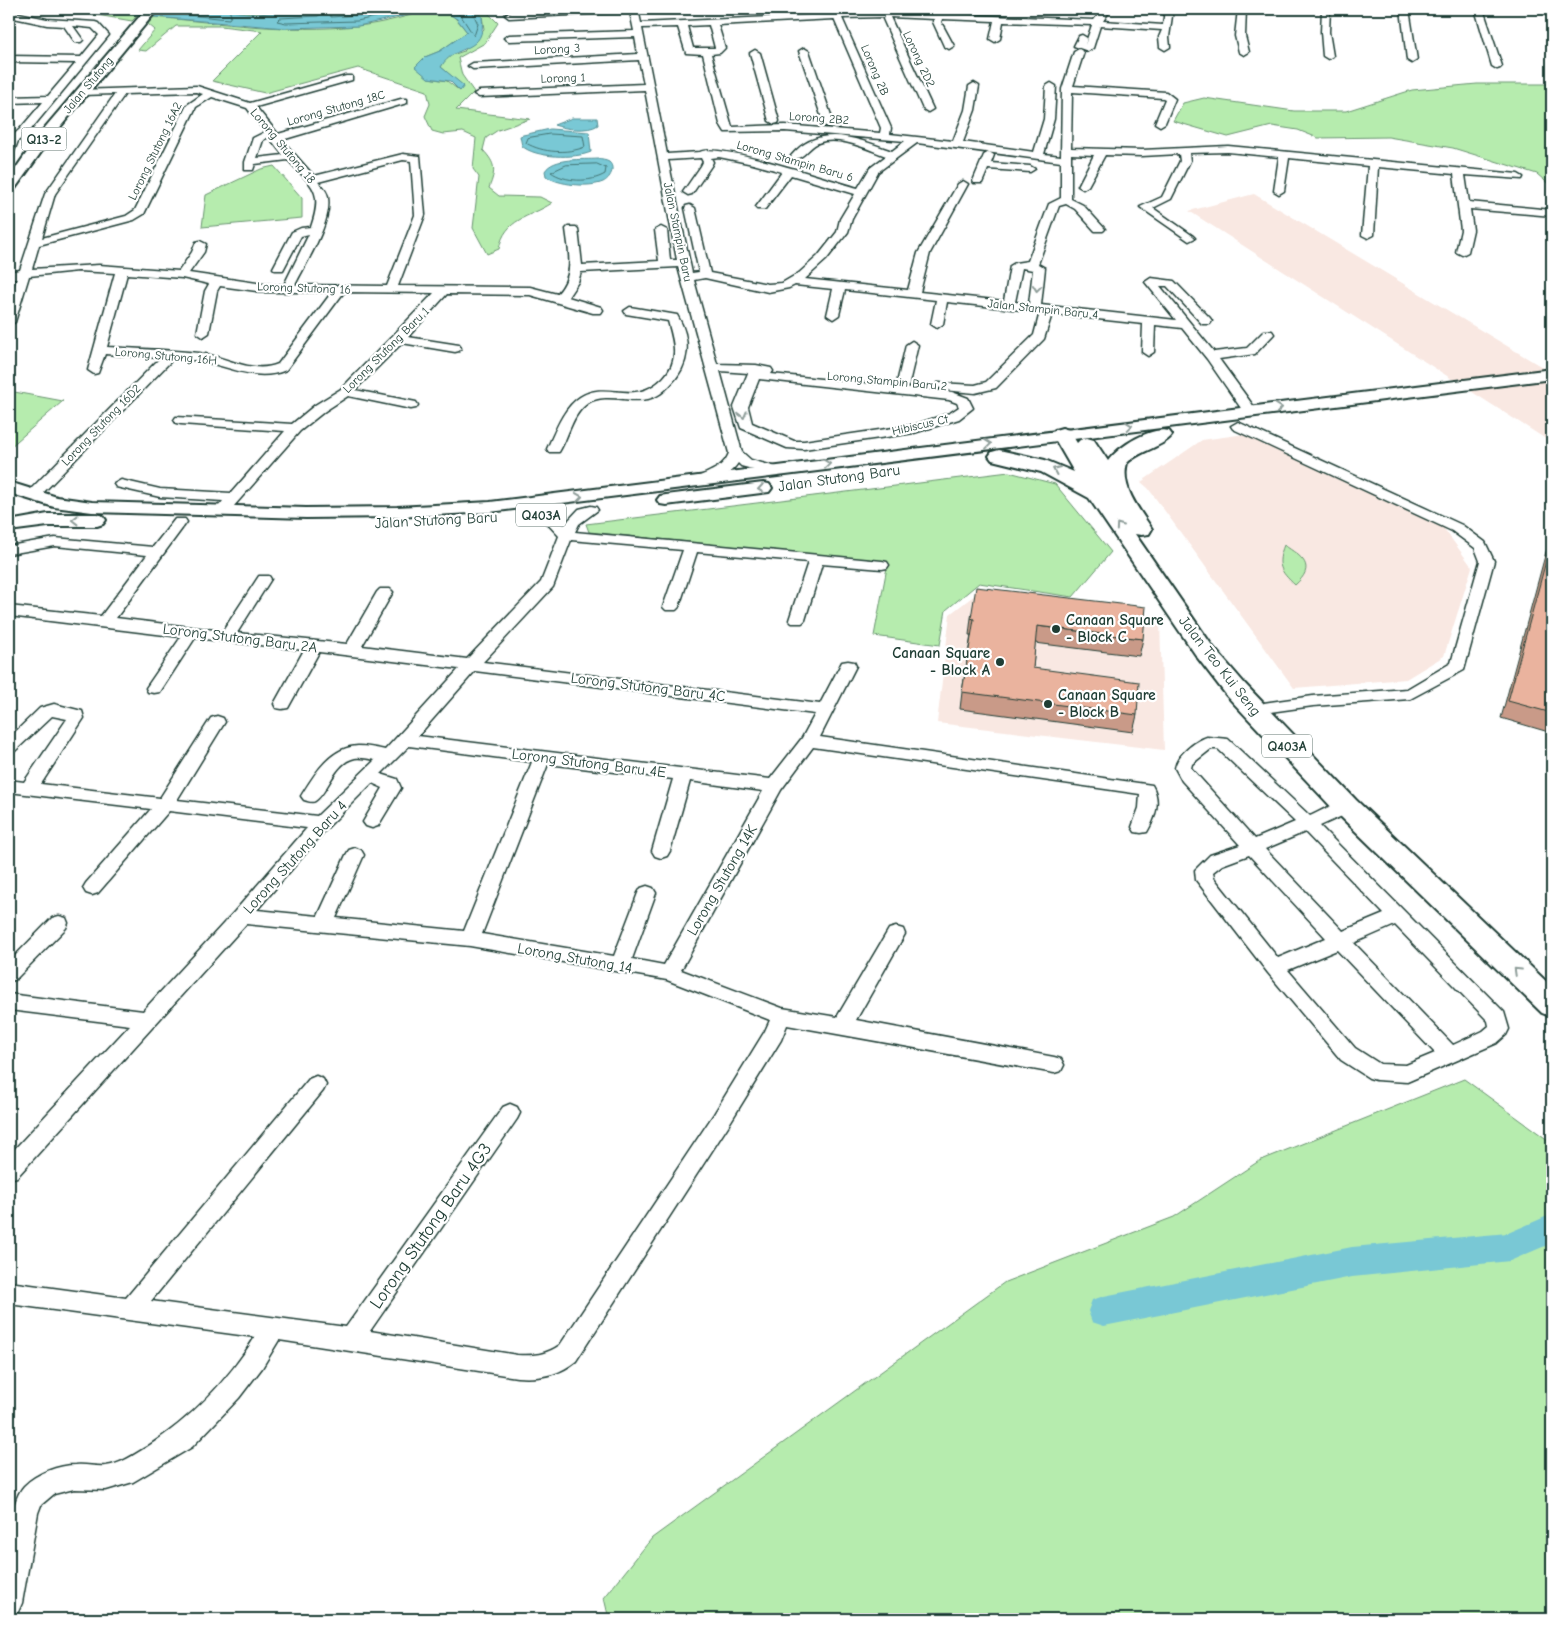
<svg xmlns="http://www.w3.org/2000/svg" width="1561" height="1628" font-family="'Comic Neue',sans-serif">
  <style>
    .built { fill: #f9e8e2 }
    .green { fill: #b6ecae; stroke: #6a9471 }
    .water { fill: #79c8d5; stroke: #559095 }
    .lines { fill: none; stroke-linecap: round; stroke-linejoin: round }
    .shore { stroke: #437574; stroke-width: 1 }
    .river { fill: #79c8d5; fill-rule: evenodd }
    .minor-casing { stroke: #1f3d34; stroke-width: 3 }
    .major-casing { stroke: #1f3d34; stroke-width: 4 }
    .highway-casing { stroke: #1f3d34; stroke-width: 4 }
    .minor { fill: #fff; fill-rule: evenodd }
    .major { fill: #fff; fill-rule: evenodd }
    .highway { fill: #fff; fill-rule: evenodd }
    .wall { fill: #c99a88; stroke: #1f3d34 }
    .building { fill: #eab39e; stroke: #1f3d34 }
    .oneway { stroke: #8f9e9a }
    .poi-dot { fill: #1f3d34; stroke: #fff; stroke-width: 2 }
    .labels { text-anchor: middle; dominant-baseline: central; stroke-width: 4.5; stroke-linejoin: round; paint-order: stroke }
    .far-street-label { font-size: 12px; fill: #1f3d34; stroke: #fff }
    .shield { fill: #fff; stroke: #627771; stroke-width: 1 }
    .shield-label { font-size: 14px; font-weight: bold; fill: #1f3d34 }
    .street-label { font-size: 15px; fill: #1f3d34; stroke: #fff }
    .poi-label { font-size: 15px; font-weight: bold; fill: #1f3d34; stroke: #fff; text-anchor: start }
    .near-street-label { font-size: 18px; fill: #1f3d34; stroke: #fff }
  </style>
  <rect width="100%" height="100%" fill="#fff"/>
  <filter id="ink" filterUnits="userSpaceOnUse"><feTurbulence type="fractalNoise" baseFrequency=".02" numOctaves="2"/><feDisplacementMap in="SourceGraphic" scale="10" xChannelSelector="R" yChannelSelector="G"/><feConvolveMatrix kernelMatrix="1 2 1 2 8 2 1 2 1" color-interpolation-filters="sRGB"/></filter>
  <g filter="url(#ink)">
    <g class="built">
      <polygon points="1254,194 1552,373 1552,443 1189,211"/>
      <polygon points="1245,434 1442,526 1472,567 1444,656 1406,679 1294,688 1148,488 1141,482 1202,440"/>
      <polygon points="984,588 1160,621 1164,750 937,723 950,614"/>
    </g>
    <g class="green">
      <polygon points="62,9 103,9 139,14 132,21"/>
      <polygon points="214,9 341,9 251,13"/>
      <path d="M435 9C450 9 459 22 467 32L440 51 425 57 428 78 447 81 460 91 463 86 441 67 446 57 464 51 484 29 482 16 473 9H484L498 23 485 43 458 58 462 75 474 92 456 110 530 119 498 130 486 138 483 150C496 164 496 170 489 188L499 196 540 197 552 203C529 218 505 218 499 249L487 254 473 228 479 177 473 169 476 138 463 132 443 134 432 131 425 116 430 104 427 91 358 68 265 93 212 81 262 31 221 26H176L146 51 138 50 155 30 148 24 154 17C221 23 289 33 356 26 383 24 409 15 435 9Z"/>
      <polygon points="1477,84 1552,84 1552,187 1537,174 1453,148 1388,137 1318,138 1298,130 1272,126 1228,137 1173,121 1183,103 1204,98 1294,111 1346,111 1412,90"/>
      <polygon points="274,166 302,198 302,218 202,227 206,195 261,169"/>
      <polygon points="9,391 63,401 9,448"/>
      <polygon points="1009,472 1055,484 1111,552 1073,597 979,583 946,610 940,645 874,636 888,562 589,532 586,524"/>
      <path d="M1284 545C1302 557 1317 566 1295 585 1280 571 1276 565 1284 545Z"/>
      <polygon points="1464,1079 1552,1143 1552,1619 609,1619 604,1598 652,1538 1005,1282 1174,1217 1259,1161"/>
    </g>
    <g class="water">
      <polygon points="103,9 214,9 256,14 341,9 435,9 358,26 285,28 154,17"/>
      <path d="M441 9H473L482 16C487 56 455 42 441 67L464 86 460 91 450 81 428 78 415 67 425 57 440 51 467 32 457 19Z"/>
      <path d="M572 118H597L598 125C588 132 565 129 554 125Z"/>
      <path d="M550 129 589 132 591 152C575 159 535 158 522 146L520 136 523 135Z"/>
      <path d="M598 159C601 160 606 160 609 162 616 168 610 179 603 182 589 188 558 185 546 176L545 171C553 157 583 160 598 159Z"/>
    </g>
    <g class="lines">
      <g class="shore">
        <polyline points="323,9 322,13 318,16 280,18 277,21 286,23 357,21 412,9"/>
        <polyline points="329,9 331,17 357,15 384,9"/>
        <polyline points="451,9 461,16 474,36 478,24 471,9"/>
        <polyline points="157,12 229,19 231,16 229,9"/>
        <path d="M550 134 583 136 585 147C567 154 543 153 526 143L528 138Z"/>
        <path d="M597 164 606 168 605 174C590 183 565 182 551 172L566 165Z"/>
      </g>
      <polygon class="river" points="1552,1214 1552,1243 1510,1261 1352,1277 1104,1326 1092,1322 1088,1311 1092,1300 1104,1296 1352,1247 1508,1233"/>
      <g class="minor-casing">
        <g id="minor">
          <path d="M583 9H638L641 23 832 14 830 9H838L840 13 874 11 1094 20 1103 9H1111L1103 21 1163 25 1165 9H1173L1169 37 1170 47 1165 50 1160 47 1159 37 1162 30 1100 26 1093 48 1088 51 1074 46 1079 36 1082 35 1087 38 1085 45 1092 25 1003 22 1000 39 995 42 990 39 994 21 942 19 941 22 954 46 949 49 944 46 933 22 934 19 890 17 933 109 928 112 923 109 883 19 884 17 842 18 891 128 890 134 953 141 965 110 969 86 974 83 979 86 975 110 963 142 1034 152 1044 119 1046 86 1051 83 1056 86 1054 119 1044 154 1061 156 1062 89 1074 52 1079 49 1084 52 1073 86 1166 92 1175 99 1165 123 1160 126 1155 123 1165 99 1163 98 1072 92 1071 148 1142 150 1228 146 1518 174 1523 177 1522 179 1465 175 1469 202 1552 210V216L1470 209 1473 230 1468 252 1462 255 1456 252 1461 230 1454 174 1378 167 1374 235 1368 238 1362 235 1368 166 1289 158 1284 191 1279 194 1274 191 1279 157 1228 152 1189 153 1190 161 1171 199 1153 208 1193 236 1195 238 1189 241 1140 207 1162 197 1180 161 1179 154 1142 156 1105 155 1088 186 1083 189 1078 186 1094 155 1071 154V199L1083 205 1105 229 1103 231H1095L1075 209 1066 204 1059 206 1038 264 1045 268 1041 305 1176 320 1145 282 1151 278 1174 281 1210 318 1212 321 1210 324H1202L1167 286H1160L1214 352 1247 348 1264 331H1272L1274 334 1255 354 1219 359 1257 411 1255 414H1245L1207 359 1182 328 1155 325 1154 352 1148 356 1142 352 1143 324 1052 314 1044 339 996 388 975 393 943 390 937 386 938 383 975 385 986 382 1034 335 1040 312 947 302 943 324 937 328 931 324 936 300 845 290 839 315 833 319 827 315 833 289 795 285 789 288 768 292 705 278 694 280 717 364 756 365 771 368 773 371 771 374 952 392 968 398 973 408 959 419 914 433 804 449 787 448 741 428 734 407 748 373 720 371 742 452 751 460 780 468 782 471 775 475 741 466 738 463C731 474 712 486 698 483L696 480 698 477C711 471 724 467 729 453L678 267 581 272 578 282 568 297 601 307 603 310 601 313H593L530 295 447 294 408 337 459 345 461 348 459 351 455 352 402 343 355 390 416 402 418 405 416 408 411 409 348 396 325 411 300 431 226 515H216L214 512 223 501 160 497 116 487 114 484 121 480 160 489 231 493 285 431 181 424 176 423 174 420 176 417 292 424 315 405 341 389 434 293 344 292 286 370C258 382 233 368 205 362 195 359 184 360 173 359L38 498H28L26 495 28 492 160 358 105 354 98 373 94 374 88 370 115 273 78 271 29 276 15 322 9 326V304L17 278H9V272L20 270 45 194 115 94 82 95 77 92 79 90 197 86 250 103 346 76H352V80L256 107 278 134 401 99H407V103L282 140 314 176 403 154 420 156 425 215 398 286 530 287 557 294C575 275 569 253 566 229L568 227H576L578 229 582 265 659 261 655 230 661 227 667 230 670 260H677L645 90 479 97 474 94 479 91 644 84 639 60 473 69 468 66 473 63 638 54 635 37 509 41 504 38 509 35 634 31 630 12 509 18 505 15 509 12ZM834 19 881 128 880 133 785 125 732 127 711 54 720 53 725 48 718 25ZM709 25 715 48H693L687 26ZM678 27 686 53 703 54 720 124 725 132 785 131 905 141 892 151C858 139 819 122 791 156L792 158C803 161 808 147 818 143 839 135 867 149 886 156L870 168 858 188C833 181 717 142 700 152L667 154 642 28ZM196 92 203 94 187 105 135 210 126 216 42 238 55 194 125 94ZM212 97 247 108 265 132 253 138 245 162V170H253L255 164 288 160C312 186 324 190 311 227L301 228 292 232 273 268 275 270H283L301 236 309 234 284 285 263 284 189 273 204 252 206 244 200 241 196 242 192 252 179 271 99 265 32 269 39 245 134 220 144 214 196 107ZM269 137 283 155 257 158 263 140ZM917 143 1061 162V198L1049 204 1028 261 1015 263 1010 266 1004 301 920 292 930 253 968 184 963 181 958 184 918 253 908 290 805 279 826 260 848 232 852 219 878 172ZM719 157 753 164 782 172 756 207 757 209H765L791 175 855 194 840 219 837 232 818 256 799 273 782 283 768 284 710 273 695 208 690 205 686 206 685 208 699 272 692 273 668 160 701 158 703 162 701 166 683 192 688 195 692 194 711 166 713 162 711 158ZM403 160 411 161 415 215 387 286 295 285C306 263 332 222 328 198 328 192 322 186 318 182ZM1022 268 1033 270 1029 304 1015 302ZM127 274 182 278 209 284 205 291 197 333 203 337 209 333 217 291 220 286 263 292H332L278 364C252 375 225 356 199 353 169 350 137 349 107 347ZM759 379 949 400 957 403 959 407 950 413 914 425 804 441H794L752 423 748 407Z"/>
          <polygon points="1238,9 1246,9 1245,36 1249,52 1244,55 1239,52 1235,36"/>
          <polygon points="1322,9 1330,9 1329,32 1333,56 1328,59 1323,56 1321,32"/>
          <polygon points="1401,9 1409,9 1417,60 1412,63 1407,60"/>
          <polygon points="1475,9 1483,9 1502,66 1500,68 1497,69 1492,66"/>
          <polygon points="1538,9 1548,9 1552,11 1552,18"/>
          <polygon points="9,11 47,19 95,22 98,23 109,35 28,133 18,141 13,154 9,155 9,139 20,129 43,102 9,103 9,97 48,96 76,63 9,62 9,56 81,57 99,35 92,28 73,26 83,40 81,42 75,42 64,26 47,25 9,17"/>
          <polygon points="804,48 809,51 834,124 833,126 825,126 824,124 799,51"/>
          <polygon points="755,50 760,53 779,121 778,123 774,124 769,121 750,53"/>
          <polygon points="989,152 994,155 991,163 1030,166 1035,169 1030,172 988,169 982,183 974,183 973,181 984,155"/>
          <path d="M630 307 677 315C692 340 690 365 670 385 664 391 658 397 648 399 629 403 605 392 588 403 572 414 569 436 559 452H549L547 449C555 432 563 408 580 397 609 379 632 408 663 378 680 361 674 342 668 321L626 314 624 311Z"/>
          <polygon points="912,341 918,345 909,383 908,386 898,386 897,383 906,345"/>
          <polygon points="1238,422 1462,525 1485,542 1494,561 1464,670 1410,699 1313,706 1270,712 1264,711 1262,707 1264,703 1270,702 1313,696 1407,689 1451,663 1480,561 1475,548 1452,531 1233,429 1231,426"/>
          <path d="M591 506 596 507 598 510 579 524 575 532 882 561 887 562 889 565 887 568 882 569 822 564 805 620 802 623H792L789 620 808 562 697 552 679 607 676 610H666L663 607 683 550 571 540 553 587 483 662 820 704 842 662 848 661 854 662 856 666 820 737 1152 785C1161 800 1156 817 1147 832L1141 833 1135 832 1132 827 1139 808 1140 794 813 747 781 790 681 970 782 1008 837 1017 889 929 896 927 903 929 905 934 856 1020 1054 1057 1061 1059 1064 1065 1061 1071 1054 1073 787 1025 781 1040 728 1126 576 1361C559 1375 539 1379 517 1377L279 1340 262 1368 239 1398 192 1447 133 1482 106 1490 74 1489 54 1494 41 1505 38 1513 22 1603 18 1612 9 1616C9 1585 3 1509 24 1486 37 1473 58 1465 76 1465 86 1464 96 1467 106 1466 121 1464 134 1455 147 1447 190 1419 228 1381 255 1337L9 1304V1282L126 1298 309 1079 316 1076 323 1079 326 1085 323 1091 151 1301 346 1327 503 1107 510 1104 517 1107 520 1113 517 1119 370 1331 517 1355C533 1356 546 1355 560 1345L714 1114 765 1031 770 1020 667 980 470 946 246 924 17 1177 9 1179V1155L130 1025 9 1010V994L143 1011 235 911 307 828 169 811 98 893 92 895 86 893 83 888 86 883 151 809 9 792V780L24 782 67 719 52 716 15 751 9 753V738L40 708 54 704 82 711 84 718 41 784 160 798 211 718 217 716 223 718 225 722 177 800 317 816 375 760C369 759 361 757 355 758 334 762 328 793 315 801 312 803 308 801 304 800L301 796C314 775 330 747 358 746 367 746 376 748 385 750L459 669 319 652 288 708 282 709 276 708 274 704 304 650 195 638 160 692 154 693 148 692 146 688 181 637 9 616V606L101 616 147 555 55 546 9 554V546L55 538 153 547 175 519H185L187 522 116 618 223 631 259 576H269L271 579 237 633 347 644 377 592 380 589H390L393 592 362 646 467 659 541 582 559 536 542 518 540 515 542 512H552L564 525 579 509ZM475 671 815 714 802 738 770 779 418 736ZM409 746 532 762 464 931 336 918 364 855 361 850 355 848 349 850 346 855 318 916 257 910 327 828 372 783 383 788 363 822 366 826 372 828 378 826 401 788 397 779 381 774ZM548 764 673 779 652 851 655 856 661 858 667 856 670 851 690 781 763 791 664 965 632 959 656 893 653 888 647 886 641 888 638 893 614 956 482 934Z"/>
          <path d="M1207 737 1228 739 1310 816C1323 810 1340 799 1353 803L1356 807 1353 811 1320 826 1504 1012 1509 1029 1506 1035 1497 1043 1407 1082 1376 1080 1369 1078 1341 1060 1268 973 1196 880 1195 870 1210 855 1240 845 1182 781 1175 768C1177 755 1195 741 1207 737ZM1211 749H1218L1295 822 1255 839 1191 768 1192 764ZM1305 832 1384 914 1343 931 1265 849ZM1249 855 1326 938 1278 958 1214 878 1213 872 1222 865ZM1395 925 1488 1021 1489 1026 1483 1031 1453 1045 1354 943ZM1337 950 1435 1053 1406 1065 1380 1064 1355 1048 1288 970Z"/>
          <polygon points="59,916 66,918 68,923 66,928 16,979 9,982 9,962 52,918"/>
        </g>
      </g>
      <g class="major-casing">
        <g id="major">
          <polygon points="146,9 158,9 52,137 14,190 9,191 9,178 42,131"/>
          <polygon points="1552,369 1552,379 490,512 397,517 306,518 92,512 54,507 9,493 9,482 57,497 92,502 306,508 397,507 490,502"/>
          <polygon points="763,483 769,484 772,488 769,492 666,505 660,504 657,500 660,496 666,495"/>
          <polygon points="48,514 97,514 103,516 106,520 103,524 97,526 48,526 9,531 9,521"/>
        </g>
      </g>
      <g class="highway-casing">
        <path id="highway" d="M1062 428 1069 430 1077 443 1080 440 1087 438 1094 440 1108 461C1119 446 1151 426 1169 431L1172 435C1165 446 1139 451 1127 463 1120 488 1140 510 1152 529L1149 534 1141 535 1135 534 1213 647 1245 684 1356 800 1552 987V1017L1542 1013 1338 814 1227 696 1197 657 1089 498 1041 472 992 460 989 456 992 452 999 450 1045 460 1074 472 1052 434 1055 430Z"/>
      </g>
      <use href="#minor" class="minor"/>
      <use href="#major" class="major"/>
      <use href="#highway" class="highway"/>
    </g>
    <g class="wall">
      <polygon points="1552,538 1552,733 1501,718 1546,552"/>
      <polygon points="971,618 1143,639 1139,656 1035,643 1033,668 1137,715 1133,732 960,709 962,692 971,635 969,635"/>
    </g>
    <g class="building">
      <polygon points="1552,539 1552,713 1508,701"/>
      <polygon points="976,587 1146,607 1143,639 1037,626 1033,668 1139,682 1137,715 962,692 974,619 971,618"/>
    </g>
    <defs><path id="oneway-chevron" d="M-2-3.5L2.5 0L-2 3.5" fill="none" stroke-width="1.6" stroke-linecap="round" stroke-linejoin="round" transform="scale(1.25)"/></defs>
    <g class="oneway">
      <use href="#oneway-chevron" transform="translate(1037 288) rotate(96)"/>
      <use href="#oneway-chevron" transform="translate(1279 408) rotate(-7)"/>
      <use href="#oneway-chevron" transform="translate(743 415) rotate(76)"/>
      <use href="#oneway-chevron" transform="translate(1129 426) rotate(-7)"/>
      <use href="#oneway-chevron" transform="translate(988 444) rotate(-7)"/>
      <use href="#oneway-chevron" transform="translate(827 464) rotate(-7)"/>
      <use href="#oneway-chevron" transform="translate(1056 470) rotate(-156)"/>
      <use href="#oneway-chevron" transform="translate(761 489) rotate(172)"/>
      <use href="#oneway-chevron" transform="translate(579 497) rotate(-8)"/>
      <use href="#oneway-chevron" transform="translate(75 520) rotate(180)"/>
      <use href="#oneway-chevron" transform="translate(1119 526) rotate(-125)"/>
      <use href="#oneway-chevron" transform="translate(1517 971) rotate(-136)"/>
    </g>
  </g>
  <g class="poi-dot">
    <circle cx="1056" cy="629" r="5"/>
    <circle cx="1000" cy="662" r="5"/>
    <circle cx="1048" cy="704" r="5"/>
  </g>
  <g class="labels">
    <g class="far-street-label">
      <text transform="translate(557 49) rotate(-3)">Lorong 3</text>
      <text transform="translate(919 59) rotate(65)">Lorong 2D2</text>
      <text transform="translate(875 70) rotate(67)">Lorong 2B</text>
      <text transform="translate(563 78) rotate(-2)">Lorong 1</text>
      <text transform="translate(88 85) rotate(-50)">Jalan Stutong</text>
      <text transform="translate(336 108) rotate(-16)">Lorong Stutong 18C</text>
      <text transform="translate(819 118) rotate(4)">Lorong 2B2</text>
      <text transform="translate(283 146) rotate(50)">Lorong Stutong 18</text>
      <text transform="translate(155 151) rotate(-64)">Lorong Stutong 16A2</text>
      <text transform="translate(795 161) rotate(16)">Lorong Stampin Baru 6</text>
      <text transform="translate(678 232) rotate(78)">Jalan Stampin Baru</text>
      <text transform="translate(304 288) rotate(2)">Lorong Stutong 16</text>
      <text transform="translate(1043 309) rotate(6)">Jalan Stampin Baru 4</text>
      <text transform="translate(386 350) rotate(-45)">Lorong Stutong Baru 1</text>
      <text transform="translate(166 356) rotate(5)">Lorong Stutong 16H</text>
      <text transform="translate(887 381) rotate(5)">Lorong Stampin Baru 2</text>
      <text transform="translate(101 425) rotate(-46)">Lorong Stutong 16D2</text>
      <text transform="translate(920 425) rotate(-13)">Hibiscus Ct</text>
    </g>
    <g class="shield">
      <rect x="21.5" y="127.5" width="45" height="23" rx="4"/>
      <rect x="516" y="503.5" width="50" height="23" rx="4"/>
      <rect x="1262" y="734.5" width="50" height="23" rx="4"/>
    </g>
    <g class="shield-label">
      <text x="44" y="139">Q13-2</text>
      <text x="541" y="515">Q403A</text>
      <text x="1287" y="746">Q403A</text>
    </g>
    <g class="street-label">
      <text transform="translate(839 478) rotate(-8)">Jalan Stutong Baru</text>
      <text transform="translate(436 520) rotate(-3)">Jalan Stutong Baru</text>
      <text transform="translate(240 638) rotate(7)">Lorong Stutong Baru 2A</text>
      <text transform="translate(1220 666) rotate(52)">Jalan Teo Kui Seng</text>
      <text transform="translate(648 687) rotate(7)">Lorong Stutong Baru 4C</text>
      <text transform="translate(589 763) rotate(7)">Lorong Stutong Baru 4E</text>
      <text transform="translate(295 857) rotate(-48)">Lorong Stutong Baru 4</text>
      <text transform="translate(722 880) rotate(-60)">Lorong Stutong 14K</text>
      <text transform="translate(575 958) rotate(10)">Lorong Stutong 14</text>
    </g>
    <g class="poi-label">
      <text x="1066" y="620">Canaan Square<tspan x="1066" dy="17">- Block C</tspan></text>
      <text x="990" y="653" text-anchor="end">Canaan Square<tspan x="990" dy="17">- Block A</tspan></text>
      <text x="1058" y="695">Canaan Square<tspan x="1058" dy="17">- Block B</tspan></text>
    </g>
    <g class="near-street-label">
      <text transform="translate(431 1226) rotate(-55)">Lorong Stutong Baru 4G3</text>
    </g>
  </g>
  <rect width="1561" height="1628" fill="none" stroke="#fff" stroke-width="30"/>
  <rect x="15" y="15" width="1531" height="1598" fill="none" stroke="#1f3d34" stroke-width="2" filter="url(#ink)"/>
</svg>
